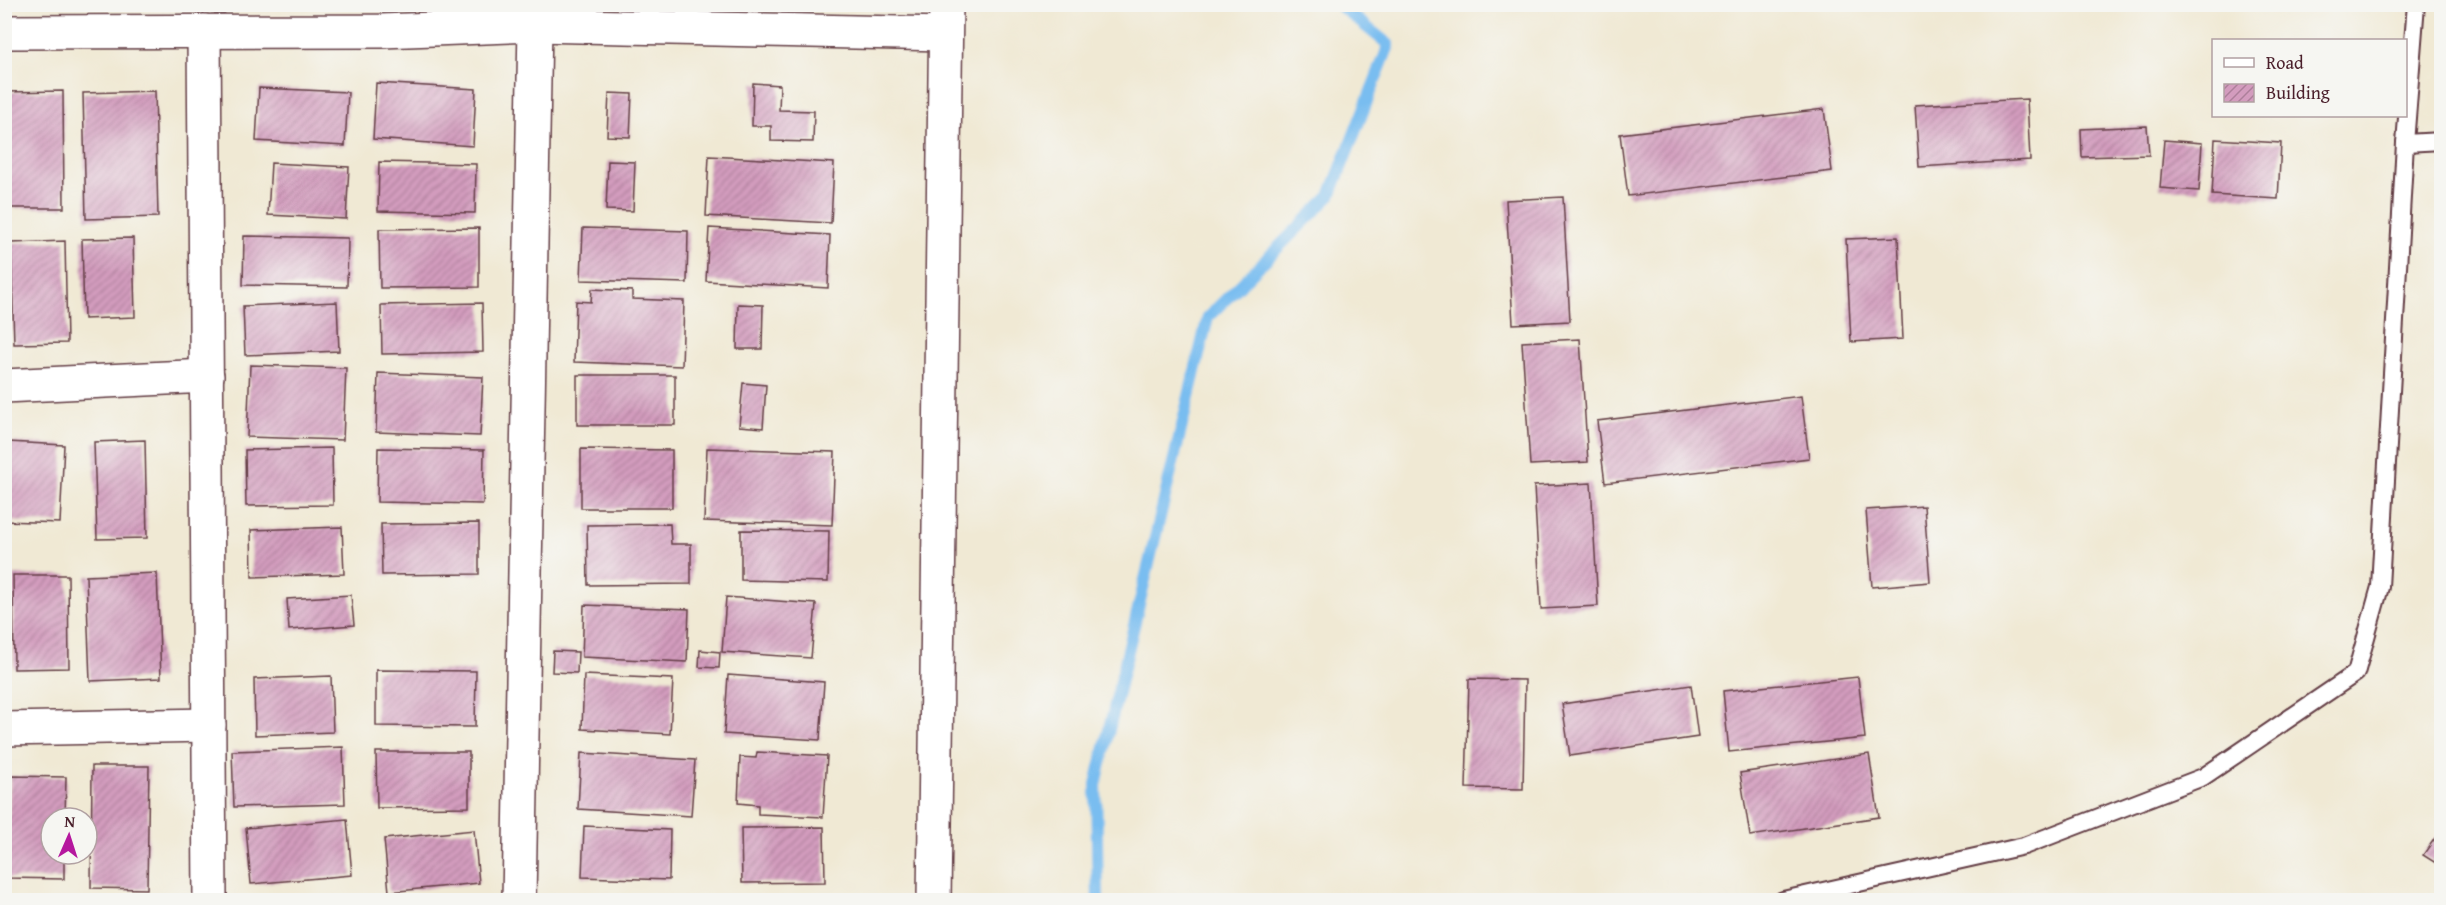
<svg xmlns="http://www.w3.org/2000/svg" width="2446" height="905" font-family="'Gentium Book Plus',serif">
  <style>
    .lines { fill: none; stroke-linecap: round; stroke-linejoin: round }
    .stream { stroke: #79bdf0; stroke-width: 12 }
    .building { fill: url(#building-hatch) }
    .lane-casing { stroke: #633d44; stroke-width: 20 }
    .street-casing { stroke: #633d44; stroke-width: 36 }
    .lane { stroke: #fff; stroke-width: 16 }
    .street { stroke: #fff; stroke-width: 33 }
  </style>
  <defs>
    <pattern id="building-hatch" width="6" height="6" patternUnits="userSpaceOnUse" patternTransform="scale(1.5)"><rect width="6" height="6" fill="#d39cbe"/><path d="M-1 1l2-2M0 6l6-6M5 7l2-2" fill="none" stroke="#ad7f9b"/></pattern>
  </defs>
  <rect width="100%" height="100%" fill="#f6f6f2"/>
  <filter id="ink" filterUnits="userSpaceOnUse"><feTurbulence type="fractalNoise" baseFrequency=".0167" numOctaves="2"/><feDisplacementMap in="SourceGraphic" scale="12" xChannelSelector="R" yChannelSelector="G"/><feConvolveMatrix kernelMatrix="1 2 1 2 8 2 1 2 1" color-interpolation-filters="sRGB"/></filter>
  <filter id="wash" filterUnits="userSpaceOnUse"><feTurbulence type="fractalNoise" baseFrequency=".008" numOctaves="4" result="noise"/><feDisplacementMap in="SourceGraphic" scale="24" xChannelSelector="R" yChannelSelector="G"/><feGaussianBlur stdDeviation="1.35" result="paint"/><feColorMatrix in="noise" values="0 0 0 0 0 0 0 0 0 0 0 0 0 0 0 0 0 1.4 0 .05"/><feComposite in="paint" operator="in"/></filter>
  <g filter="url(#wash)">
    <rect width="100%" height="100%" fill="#f0e9d4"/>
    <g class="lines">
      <polyline class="stream" points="1098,900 1096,784 1208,317 1330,196 1389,45 1338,4"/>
    </g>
    <g id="blocks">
      <g class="building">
        <polygon points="376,83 476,89 473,146 373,139"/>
        <polygon points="753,83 780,85 779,110 814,111 813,142 771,141 771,126 752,126"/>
        <polygon points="259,88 348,92 345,146 256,141"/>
        <polygon points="63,91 64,208 4,208 4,92"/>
        <polygon points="155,91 158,217 86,219 83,93"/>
        <polygon points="609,93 632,94 630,137 607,136"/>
        <polygon points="2027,99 2030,160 1919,167 1915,105"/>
        <polygon points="1824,109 1832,171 1628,196 1620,134"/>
        <polygon points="2147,126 2149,155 2082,157 2081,129"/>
        <polygon points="2215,139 2281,143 2278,199 2212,195"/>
        <polygon points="2164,140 2202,143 2199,191 2160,188"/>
        <polygon points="709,156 834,163 831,223 706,216"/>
        <polygon points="608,161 635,162 633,211 606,210"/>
        <polygon points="379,162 476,164 475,213 378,211"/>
        <polygon points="271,163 349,167 346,219 268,215"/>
        <polygon points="1563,197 1570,321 1513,324 1506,200"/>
        <polygon points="479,228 479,287 380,288 379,229"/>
        <polygon points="583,228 688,231 687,283 581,280"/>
        <polygon points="709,228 830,235 828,288 706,281"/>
        <polygon points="244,236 348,238 347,287 243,285"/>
        <polygon points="1898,237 1903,339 1851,342 1846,239"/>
        <polygon points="133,238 135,317 84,319 82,239"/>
        <polygon points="65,241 67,343 14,344 11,243"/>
        <polygon points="592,289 632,291 632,299 684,301 682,366 574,362 576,301 591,302"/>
        <polygon points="337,302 339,351 245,355 243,306"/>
        <polygon points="482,303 483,352 382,354 381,305"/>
        <polygon points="738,304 763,305 762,349 737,349"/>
        <polygon points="1580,339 1588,462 1530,465 1522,342"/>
        <polygon points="250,365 346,368 343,440 247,437"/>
        <polygon points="378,373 483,377 480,436 376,432"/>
        <rect x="577" y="375" width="98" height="50"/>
        <polygon points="743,383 766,385 763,428 739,426"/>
        <polygon points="1801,396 1809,458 1605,483 1597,421"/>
        <polygon points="145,440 147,538 97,539 94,442"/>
        <polygon points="8,442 64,445 60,523 4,521"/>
        <polygon points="332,448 333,505 246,506 245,450"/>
        <polygon points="378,448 484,450 483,504 377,502"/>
        <polygon points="707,448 835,452 832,525 704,521"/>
        <polygon points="581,449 672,450 672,508 581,508"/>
        <polygon points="1591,483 1598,606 1541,609 1534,486"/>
        <polygon points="1924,506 1930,582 1872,587 1866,510"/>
        <polygon points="479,523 479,574 382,575 381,524"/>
        <polygon points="670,524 671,544 691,544 691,584 588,585 587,525"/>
        <polygon points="342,527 344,574 252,577 251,530"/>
        <polygon points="741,530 829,531 828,582 741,580"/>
        <polygon points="157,573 161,678 90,681 86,576"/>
        <polygon points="13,575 68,575 69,668 14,669"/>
        <polygon points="351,595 354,625 289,630 287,599"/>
        <polygon points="726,597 816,604 811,658 722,652"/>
        <polygon points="584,605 689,609 687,662 582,657"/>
        <polygon points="700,650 720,652 719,668 699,667"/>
        <polygon points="553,651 578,652 577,673 552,672"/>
        <polygon points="376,670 476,671 475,727 376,726"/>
        <polygon points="584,675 673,679 670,734 582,729"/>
        <polygon points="728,675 824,682 820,740 724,734"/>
        <polygon points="331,676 333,732 255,735 254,679"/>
        <polygon points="1858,677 1865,738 1729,752 1723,691"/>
        <polygon points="1469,679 1525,680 1523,789 1466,788"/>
        <polygon points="1691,685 1698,737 1570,756 1562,704"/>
        <polygon points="343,747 345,804 234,807 232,751"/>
        <polygon points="376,752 469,752 469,807 377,808"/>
        <polygon points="757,752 827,756 823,817 758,814 758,805 738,803 740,757 756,758"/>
        <polygon points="581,753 695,760 691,816 578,809"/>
        <polygon points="1869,754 1879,817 1750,836 1740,773"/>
        <polygon points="92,766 149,766 147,889 91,888"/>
        <polygon points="10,776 66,777 65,818 51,818 51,854 64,854 64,879 7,878"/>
        <polygon points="347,819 352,875 251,884 246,828"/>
        <polygon points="584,826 670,830 669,880 582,877"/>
        <polygon points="824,827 825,882 742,883 741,828"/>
        <polygon points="2442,828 2442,867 2423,855"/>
        <polygon points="474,830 479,883 389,892 384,839"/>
      </g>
    </g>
  </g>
  <g filter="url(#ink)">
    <use href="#blocks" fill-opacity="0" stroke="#633d44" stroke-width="1.5"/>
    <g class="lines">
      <g class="lane-casing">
        <g id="lane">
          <polyline points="2405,143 2442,141"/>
          <polyline points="1783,900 2024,846 2203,777 2356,673 2380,587 2405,143 2416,4"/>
        </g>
      </g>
      <g class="street-casing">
        <g id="street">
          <polyline points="204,31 210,900"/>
          <polyline points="4,32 382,31 535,25 944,34"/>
          <polyline points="4,386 207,376"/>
          <polyline points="4,729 209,725"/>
          <polyline points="519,900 535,25"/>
          <polyline points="934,900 946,4"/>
        </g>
      </g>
      <use href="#lane" class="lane"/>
      <use href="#street" class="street"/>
    </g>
  </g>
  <rect width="2446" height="905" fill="none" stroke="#f6f6f2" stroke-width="24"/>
  <rect x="2212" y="39" width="195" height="78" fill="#f6f6f2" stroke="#b1a0a2" stroke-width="1.5"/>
  <rect x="2224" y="58" width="30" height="9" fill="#ffffff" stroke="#b1a0a2" stroke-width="1.5"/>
  <text x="2266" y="69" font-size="18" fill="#4a1f2b">Road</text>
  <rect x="2224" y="84" width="30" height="18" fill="url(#building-hatch)" stroke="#b1a0a2" stroke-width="1.5"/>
  <text x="2266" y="99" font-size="18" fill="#4a1f2b">Building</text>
  <g transform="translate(69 836) rotate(3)"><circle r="28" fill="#f6f6f2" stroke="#b1a0a2" stroke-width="1.5"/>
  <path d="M0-4.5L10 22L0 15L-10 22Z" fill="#b5179e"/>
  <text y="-9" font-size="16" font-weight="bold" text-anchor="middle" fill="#4a1f2b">N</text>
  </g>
</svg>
